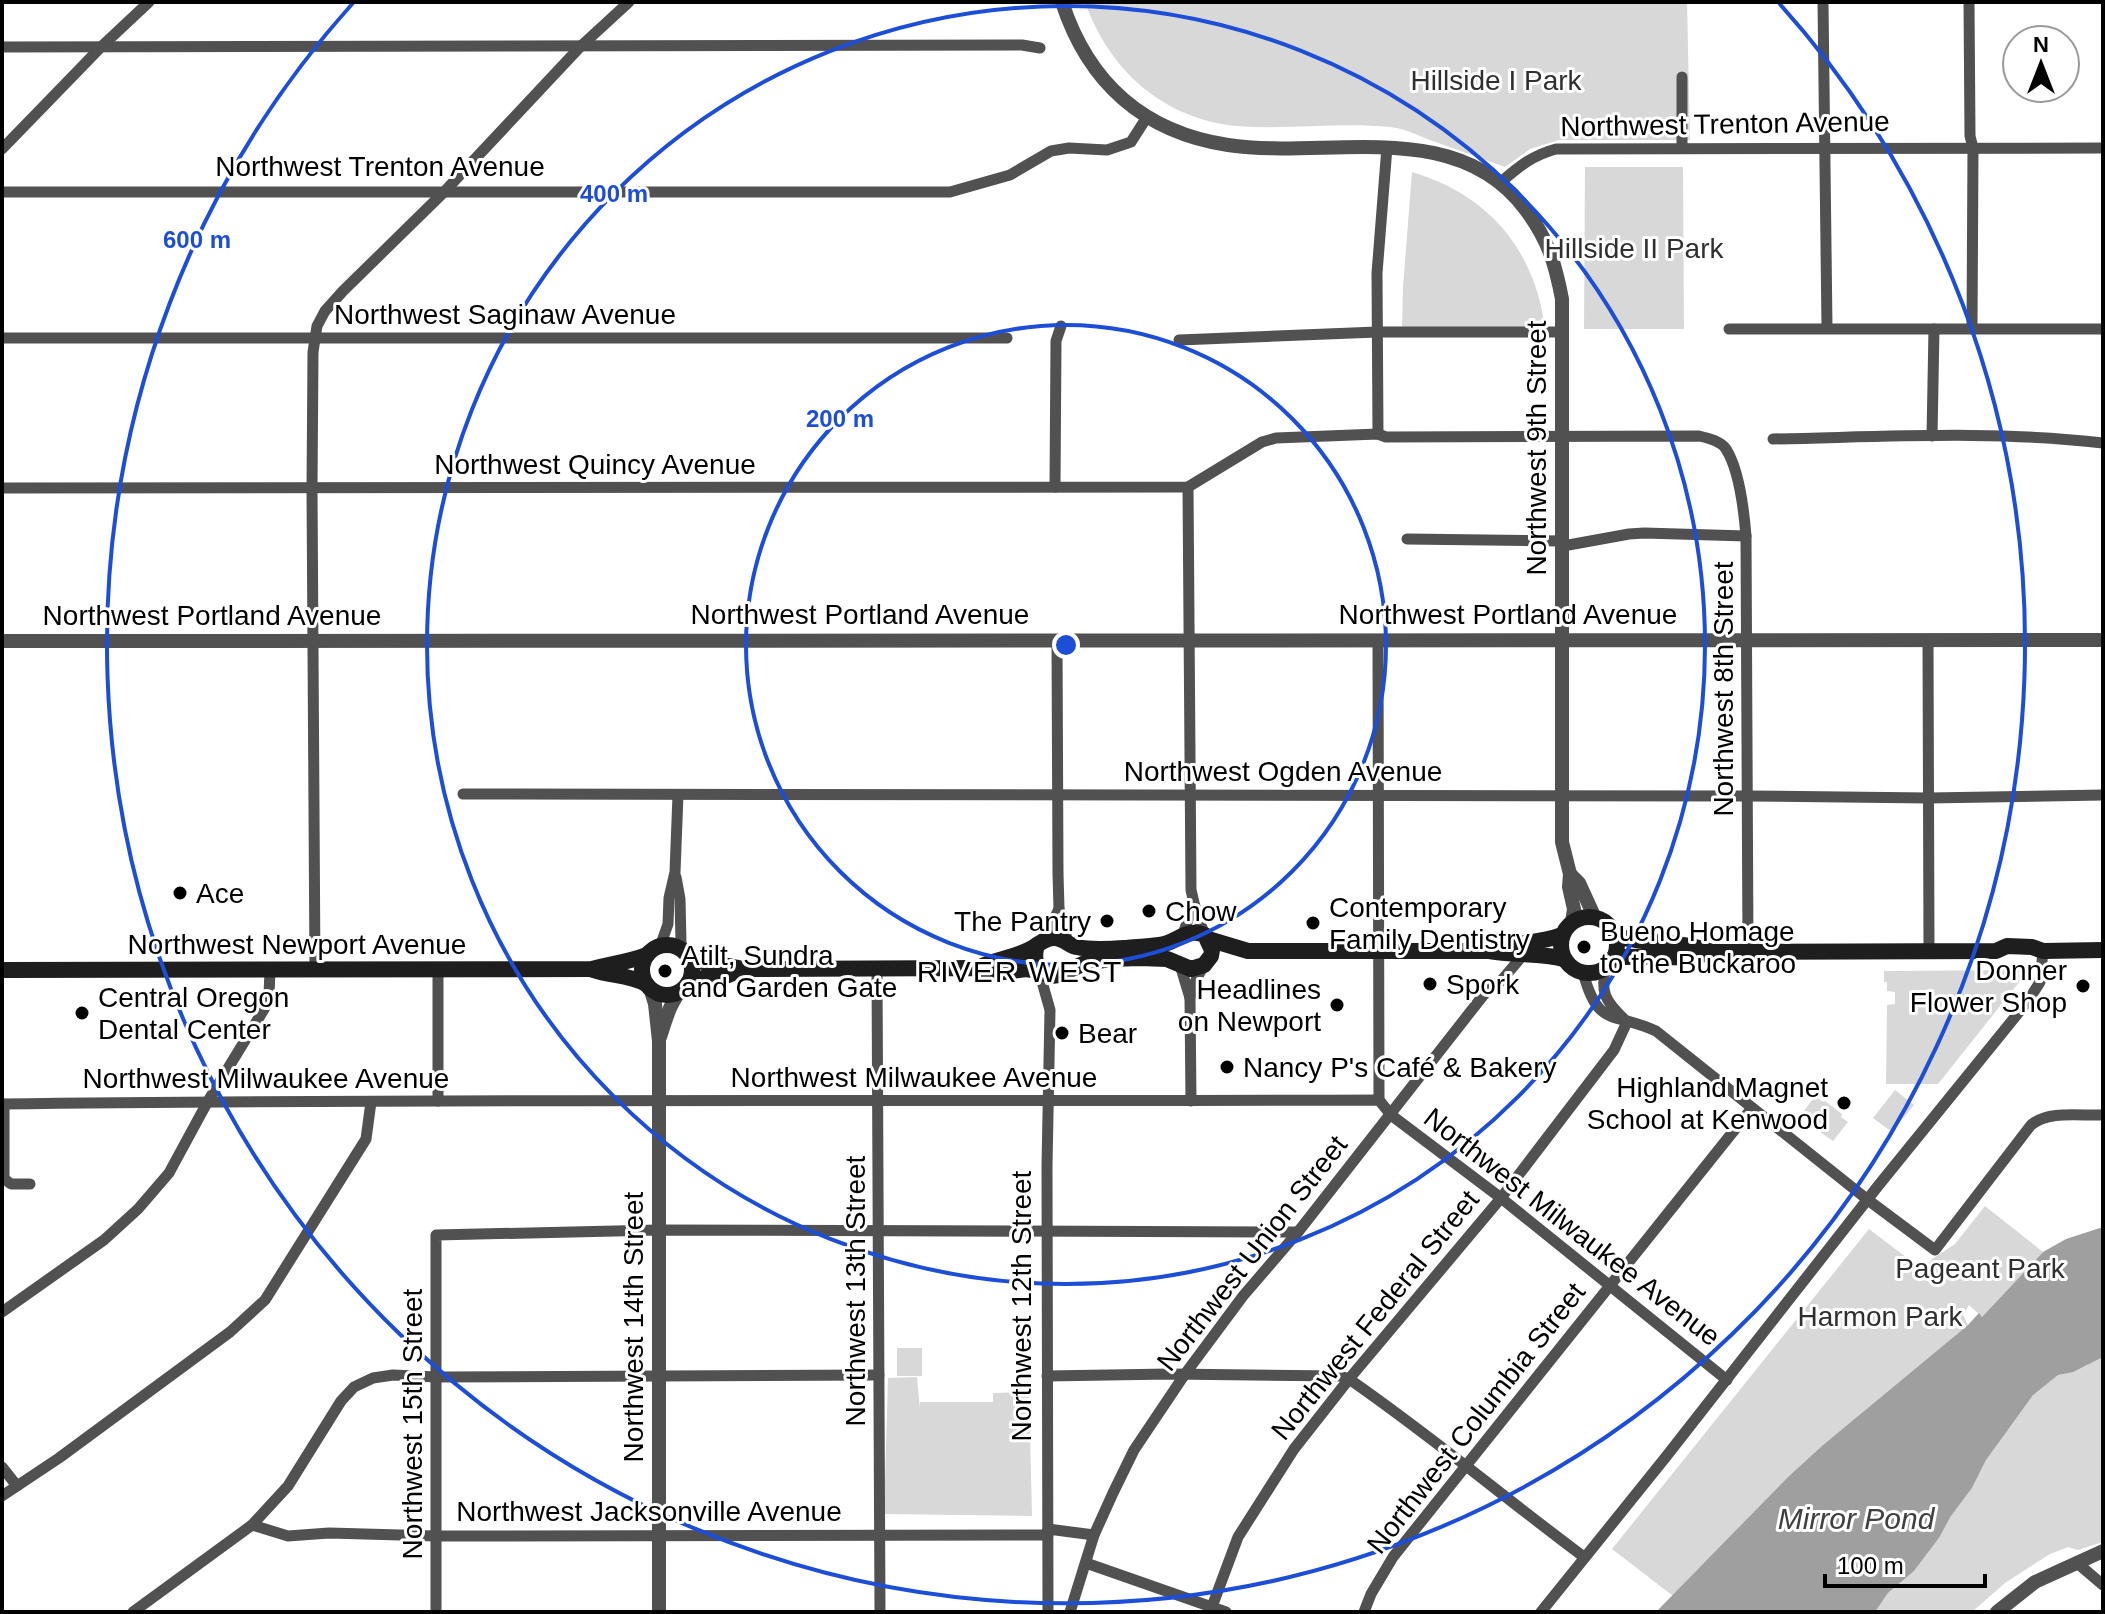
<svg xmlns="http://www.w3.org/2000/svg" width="2105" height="1614" font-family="Arial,sans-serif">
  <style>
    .green { fill: #d8d8d8 }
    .water { fill: #9f9f9f }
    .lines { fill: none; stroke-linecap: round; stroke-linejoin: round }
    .minor { stroke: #515151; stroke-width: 11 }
    .tertiary { stroke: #515151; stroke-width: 14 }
    .secondary { stroke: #1e1e1e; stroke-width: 16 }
    .ring { fill: none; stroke: #1d4ed8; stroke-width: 4 }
    .poi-dot { fill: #000; stroke: #fff; stroke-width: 3 }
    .labels { text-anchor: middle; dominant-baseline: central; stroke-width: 6; stroke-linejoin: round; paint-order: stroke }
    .park-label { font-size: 28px; fill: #2f2f2f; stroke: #fff }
    .street-label { font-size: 28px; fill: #000; stroke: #fff }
    .poi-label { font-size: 28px; fill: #000; stroke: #fff; text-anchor: start }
    .neighbourhood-label { font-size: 30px; letter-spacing: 2px; fill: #000; stroke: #fff }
    .water-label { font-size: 30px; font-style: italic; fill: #404040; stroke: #fff }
    .centre { fill: #1d4ed8; stroke: #fff; stroke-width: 4 }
    .ring-label { font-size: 24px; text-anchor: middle; font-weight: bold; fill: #1d4ed8; stroke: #fff; stroke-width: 6; stroke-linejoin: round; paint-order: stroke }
  </style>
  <rect width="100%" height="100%" fill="#fff"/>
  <g class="green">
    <path d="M1085 2H1687L1690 140H1559L1530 149 1505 167C1480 158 1455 149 1430 140 1417 135 1403 128 1390 127 1339 122 1288 130 1237 126 1163 119 1109 70 1085 2Z"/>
    <polygon points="1585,167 1683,167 1684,329 1584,329"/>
    <path d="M1412 172C1489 195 1535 250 1545 329H1402L1403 287Z"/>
    <polygon points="2022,970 2024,976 1938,1084 1886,1084 1887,1005 1895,1004 1895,992 1887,991 1887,982 1884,982 1884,971"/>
    <polygon points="1895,1090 1914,1105 1892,1132 1873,1118"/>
    <polygon points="1815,1096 1823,1102 1825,1101 1842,1114 1841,1117 1848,1122 1833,1141 1807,1123 1808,1121 1801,1115"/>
    <polygon points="1985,1206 2043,1252 1982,1317 1969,1305 1963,1315 1968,1325 1823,1445 1789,1476 1673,1596 1612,1549 1869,1229 1923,1270 1932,1259 1955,1244"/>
    <rect x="897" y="1348" width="25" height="28"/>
    <polygon points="2103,1357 2103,1542 2078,1550 2068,1547 2050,1554 2005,1583 1972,1612 1875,1612 1888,1593 1914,1571 1939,1538 1951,1516 1972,1488 1986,1460 2020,1411 2033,1394 2058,1375 2086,1366 2092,1361"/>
    <polygon points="917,1377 920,1409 920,1402 993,1402 993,1393 1029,1392 1032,1516 884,1514 888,1378"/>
  </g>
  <polygon class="water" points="2103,1227 2103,1357 2073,1372 2058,1375 2033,1395 1986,1460 1972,1488 1951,1516 1939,1538 1914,1571 1888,1593 1875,1612 1656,1612 1789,1476 1823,1445 1968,1325 1979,1313 1982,1317 2043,1252 2066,1239"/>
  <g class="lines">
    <g class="minor">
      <polyline points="1823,2 1827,328"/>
      <polyline points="1969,2 1970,136 1973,148 1972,329"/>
      <polyline points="2,47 1022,45 1040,48"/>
      <polyline points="1682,148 1682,77"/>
      <polyline points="2,149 101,47 149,2"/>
      <path d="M1501 182C1518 167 1533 155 1556 149L2103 148"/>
      <polyline points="2,192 950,192 1010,175 1051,151 1069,148 1107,150 1131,142 1147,117"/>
      <polyline points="1729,329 2103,329"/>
      <polyline points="2,338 1007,338"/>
      <polyline points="1179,340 1377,332 1562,332"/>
      <polyline points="1378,434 1377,273 1387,147"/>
      <polyline points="1932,436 1934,329"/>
      <path d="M1773 439C1882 437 1994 430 2103 443"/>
      <polyline points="1055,487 1056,341 1061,326"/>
      <path d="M1188 487 1191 890C1194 904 1199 922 1205 935"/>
      <path d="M2 488 1188 487 1262 442 1276 438 1378 434 1386 437 1699 436C1708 438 1721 441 1726 449 1740 471 1744 511 1746 536L1748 951"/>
      <polyline points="1407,539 1563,541"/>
      <polyline points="1563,546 1629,534 1644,533 1746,536"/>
      <polyline points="1057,640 1058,873 1059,909 1068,943"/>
      <polyline points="1378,640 1379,1100"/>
      <polyline points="1928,641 1929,951"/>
      <polyline points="463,794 1748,796 1929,798 2103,795"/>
      <polyline points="676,877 680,899 681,943 685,953"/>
      <polyline points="1183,934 1190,914 1195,907"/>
      <polyline points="1044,940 1059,909"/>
      <polyline points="657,947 662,941 668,924 669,898 675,872 678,795"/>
      <polyline points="1180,965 1190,998 1196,980 1204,965"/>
      <path d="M1606 966C1600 992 1605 1001 1624 1019"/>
      <polyline points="315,970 312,488 313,352 317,326 325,311 343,291 444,192 580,47 629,2"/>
      <polyline points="877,970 880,1612"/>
      <polyline points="1039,971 1050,1010 1047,1166 1048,1612"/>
      <path d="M1583 972C1598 1029 1613 1011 1656 1031L1868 1200 1935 1250 2031 1125C2049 1110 2080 1116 2103 1115"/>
      <polyline points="1190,998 1191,1101"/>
      <polyline points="438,1101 438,970"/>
      <path d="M2 1104C461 1098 920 1102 1379 1100L1391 1115 1501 1198 1727 1380"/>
      <polyline points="4,1104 4,1177"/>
      <polyline points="2,1177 11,1184 30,1184"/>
      <polyline points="2,1312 104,1240 138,1209 169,1173 208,1101 266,1006 269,995 270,970"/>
      <path d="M1047 1376 1170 1374 1340 1376 1349 1379C1430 1435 1505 1498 1584 1557"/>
      <polyline points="2,1467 17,1486"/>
      <polyline points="2,1496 59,1458 230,1332 265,1300 366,1139 371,1102"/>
      <polyline points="252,1525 288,1536 329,1533 436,1536 1048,1535"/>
      <polyline points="1048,1529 1094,1535"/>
      <polyline points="2076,1562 2103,1585"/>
      <polyline points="1086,1563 1226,1612"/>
      <polyline points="133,1612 252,1525 288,1486 341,1401 354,1387 373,1378 393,1375 436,1377 879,1375"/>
      <polyline points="436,1612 436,1235 658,1230 1298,1232"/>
      <polyline points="1070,1612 1094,1535 1113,1493 1134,1450 1185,1374 1243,1296 1298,1232 1489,988 1501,981 1523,955"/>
      <polyline points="1210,1612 1238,1537 1294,1449 1349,1379 1501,1198 1614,1050 1627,1022"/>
      <polyline points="1364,1612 1371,1594 1393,1557 1752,1108"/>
      <polyline points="1541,1612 1665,1458 1878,1186 2028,1001 2040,982 2043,951"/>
    </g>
    <g class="tertiary">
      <path d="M1062 2C1088 82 1143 132 1228 145 1326 160 1456 115 1526 210 1548 240 1555 262 1562 299V842L1570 874 1569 887 1574 909 1572 922"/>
      <polyline points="2,641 2103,640"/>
      <polyline points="1570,874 1579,883 1595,918"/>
      <polyline points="650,988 655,1004 659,1041 659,1612"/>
      <path d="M660 1037C666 1019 670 1002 683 988"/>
      <polyline points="1997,1612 2035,1582 2103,1551"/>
    </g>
    <g class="secondary">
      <circle cx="1589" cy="945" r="28"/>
      <path d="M1616 936C1647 945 1681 940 1712 952"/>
      <path d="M1208 939 1248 951H1488C1513 956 1540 952 1564 959"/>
      <circle cx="667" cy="970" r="25"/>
      <path d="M1497 948C1519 942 1541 943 1562 935"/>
      <path d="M1613 958C1647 954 1680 962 1712 952L1996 951 2007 946 2032 947 2043 951 2103 950"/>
      <path d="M689 959C707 964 725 964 742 969L978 968 996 973 1026 969 1039 971 1051 976 1059 975 1085 963 1110 959 1140 958 1167 959 1191 969 1204 965 1211 956 1212 950 1205 935C1186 927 1177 943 1159 945 1140 947 1094 951 1077 947 1069 946 1064 938 1054 938 1047 938 1043 941 1037 945 1034 955 1035 961 1039 971"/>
      <path d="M978 968C997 958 1019 958 1037 945"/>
      <path d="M2 970 592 969C610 964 629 962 647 955"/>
      <path d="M593 970C611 976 630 975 646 984"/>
      <polyline points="688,983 709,976 728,975 740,970"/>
    </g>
  </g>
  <g class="ring">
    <circle cx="1066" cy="645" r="320"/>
    <circle cx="1066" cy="645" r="639"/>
    <path d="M1779 3A959 959 0 1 1 353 3"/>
  </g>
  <g class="poi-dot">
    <circle cx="180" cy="893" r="8"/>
    <circle cx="1149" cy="911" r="8"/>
    <circle cx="1107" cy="921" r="8"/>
    <circle cx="1313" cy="923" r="8"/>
    <circle cx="1584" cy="947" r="8"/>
    <circle cx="665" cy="971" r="8"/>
    <circle cx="1430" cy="984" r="8"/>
    <circle cx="2083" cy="986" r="8"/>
    <circle cx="1337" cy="1005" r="8"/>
    <circle cx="82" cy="1013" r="8"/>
    <circle cx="1062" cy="1033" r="8"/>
    <circle cx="1227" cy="1067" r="8"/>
    <circle cx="1844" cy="1103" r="8"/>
  </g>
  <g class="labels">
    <g class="park-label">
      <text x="1496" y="80">Hillside I Park</text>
      <text x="1634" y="248">Hillside II Park</text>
      <text x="1980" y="1268">Pageant Park</text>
      <text x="1880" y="1316">Harmon Park</text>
    </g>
    <g class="street-label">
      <text transform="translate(1725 124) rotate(-1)">Northwest Trenton Avenue</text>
      <text x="380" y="166">Northwest Trenton Avenue</text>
      <text x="505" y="314">Northwest Saginaw Avenue</text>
      <text transform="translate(1536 448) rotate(-90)">Northwest 9th Street</text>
      <text x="595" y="464">Northwest Quincy Avenue</text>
      <text x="860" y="614">Northwest Portland Avenue</text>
      <text x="1508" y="614">Northwest Portland Avenue</text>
      <text x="212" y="615">Northwest Portland Avenue</text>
      <text transform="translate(1723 689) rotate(-90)">Northwest 8th Street</text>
      <text x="1283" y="771">Northwest Ogden Avenue</text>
      <text x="297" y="944">Northwest Newport Avenue</text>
      <text x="914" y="1077">Northwest Milwaukee Avenue</text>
      <text x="266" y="1078">Northwest Milwaukee Avenue</text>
      <text transform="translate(1572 1227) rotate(38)">Northwest Milwaukee Avenue</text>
      <text transform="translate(1252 1253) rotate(-52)">Northwest Union Street</text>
      <text transform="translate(855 1291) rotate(-90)">Northwest 13th Street</text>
      <text transform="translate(1021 1306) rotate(-90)">Northwest 12th Street</text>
      <text transform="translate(1375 1315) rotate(-51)">Northwest Federal Street</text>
      <text transform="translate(633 1327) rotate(-90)">Northwest 14th Street</text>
      <text transform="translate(1476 1418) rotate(-52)">Northwest Columbia Street</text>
      <text transform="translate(412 1424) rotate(-90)">Northwest 15th Street</text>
      <text x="649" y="1511">Northwest Jacksonville Avenue</text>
    </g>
    <g class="poi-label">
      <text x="196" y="893">Ace</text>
      <text x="1329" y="907">Contemporary<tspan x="1329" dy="32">Family Dentistry</tspan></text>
      <text x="1165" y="911">Chow</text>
      <text x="1091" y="921" text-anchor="end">The Pantry</text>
      <text x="1600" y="931">Bueno Homage<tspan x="1600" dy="32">to the Buckaroo</tspan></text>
      <text x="681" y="955">Atilt, Sundra<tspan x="681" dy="32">and Garden Gate</tspan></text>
      <text x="2067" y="970" text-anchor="end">Donner<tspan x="2067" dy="32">Flower Shop</tspan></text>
      <text x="1446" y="984">Spork</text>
      <text x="1321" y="989" text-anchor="end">Headlines<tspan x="1321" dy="32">on Newport</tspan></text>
      <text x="98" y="997">Central Oregon<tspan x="98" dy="32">Dental Center</tspan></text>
      <text x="1078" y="1033">Bear</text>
      <text x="1243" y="1067">Nancy P's Café &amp; Bakery</text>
      <text x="1828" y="1087" text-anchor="end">Highland Magnet<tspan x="1828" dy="32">School at Kenwood</tspan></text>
    </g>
    <g class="neighbourhood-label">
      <text x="1020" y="971">RIVER WEST</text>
    </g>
    <g class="water-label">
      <text x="1856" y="1518">Mirror Pond</text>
    </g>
  </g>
  <circle cx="1066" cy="645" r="12" class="centre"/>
  <g class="ring-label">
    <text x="614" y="202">400 m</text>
    <text x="197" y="248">600 m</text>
    <text x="840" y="427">200 m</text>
  </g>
  <rect width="2105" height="1614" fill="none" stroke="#000000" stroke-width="8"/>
  <g transform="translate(2041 64)"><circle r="38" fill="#ffffff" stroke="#999999" stroke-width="2"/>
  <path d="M0-6L14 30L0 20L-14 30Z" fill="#000000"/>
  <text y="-12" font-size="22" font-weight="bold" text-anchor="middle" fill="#000000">N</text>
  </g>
  <path d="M1825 1574v12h160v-12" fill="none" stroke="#000000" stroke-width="4"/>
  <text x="1837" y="1574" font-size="24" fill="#000000" stroke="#ffffff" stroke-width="6" paint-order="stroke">100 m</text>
</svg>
